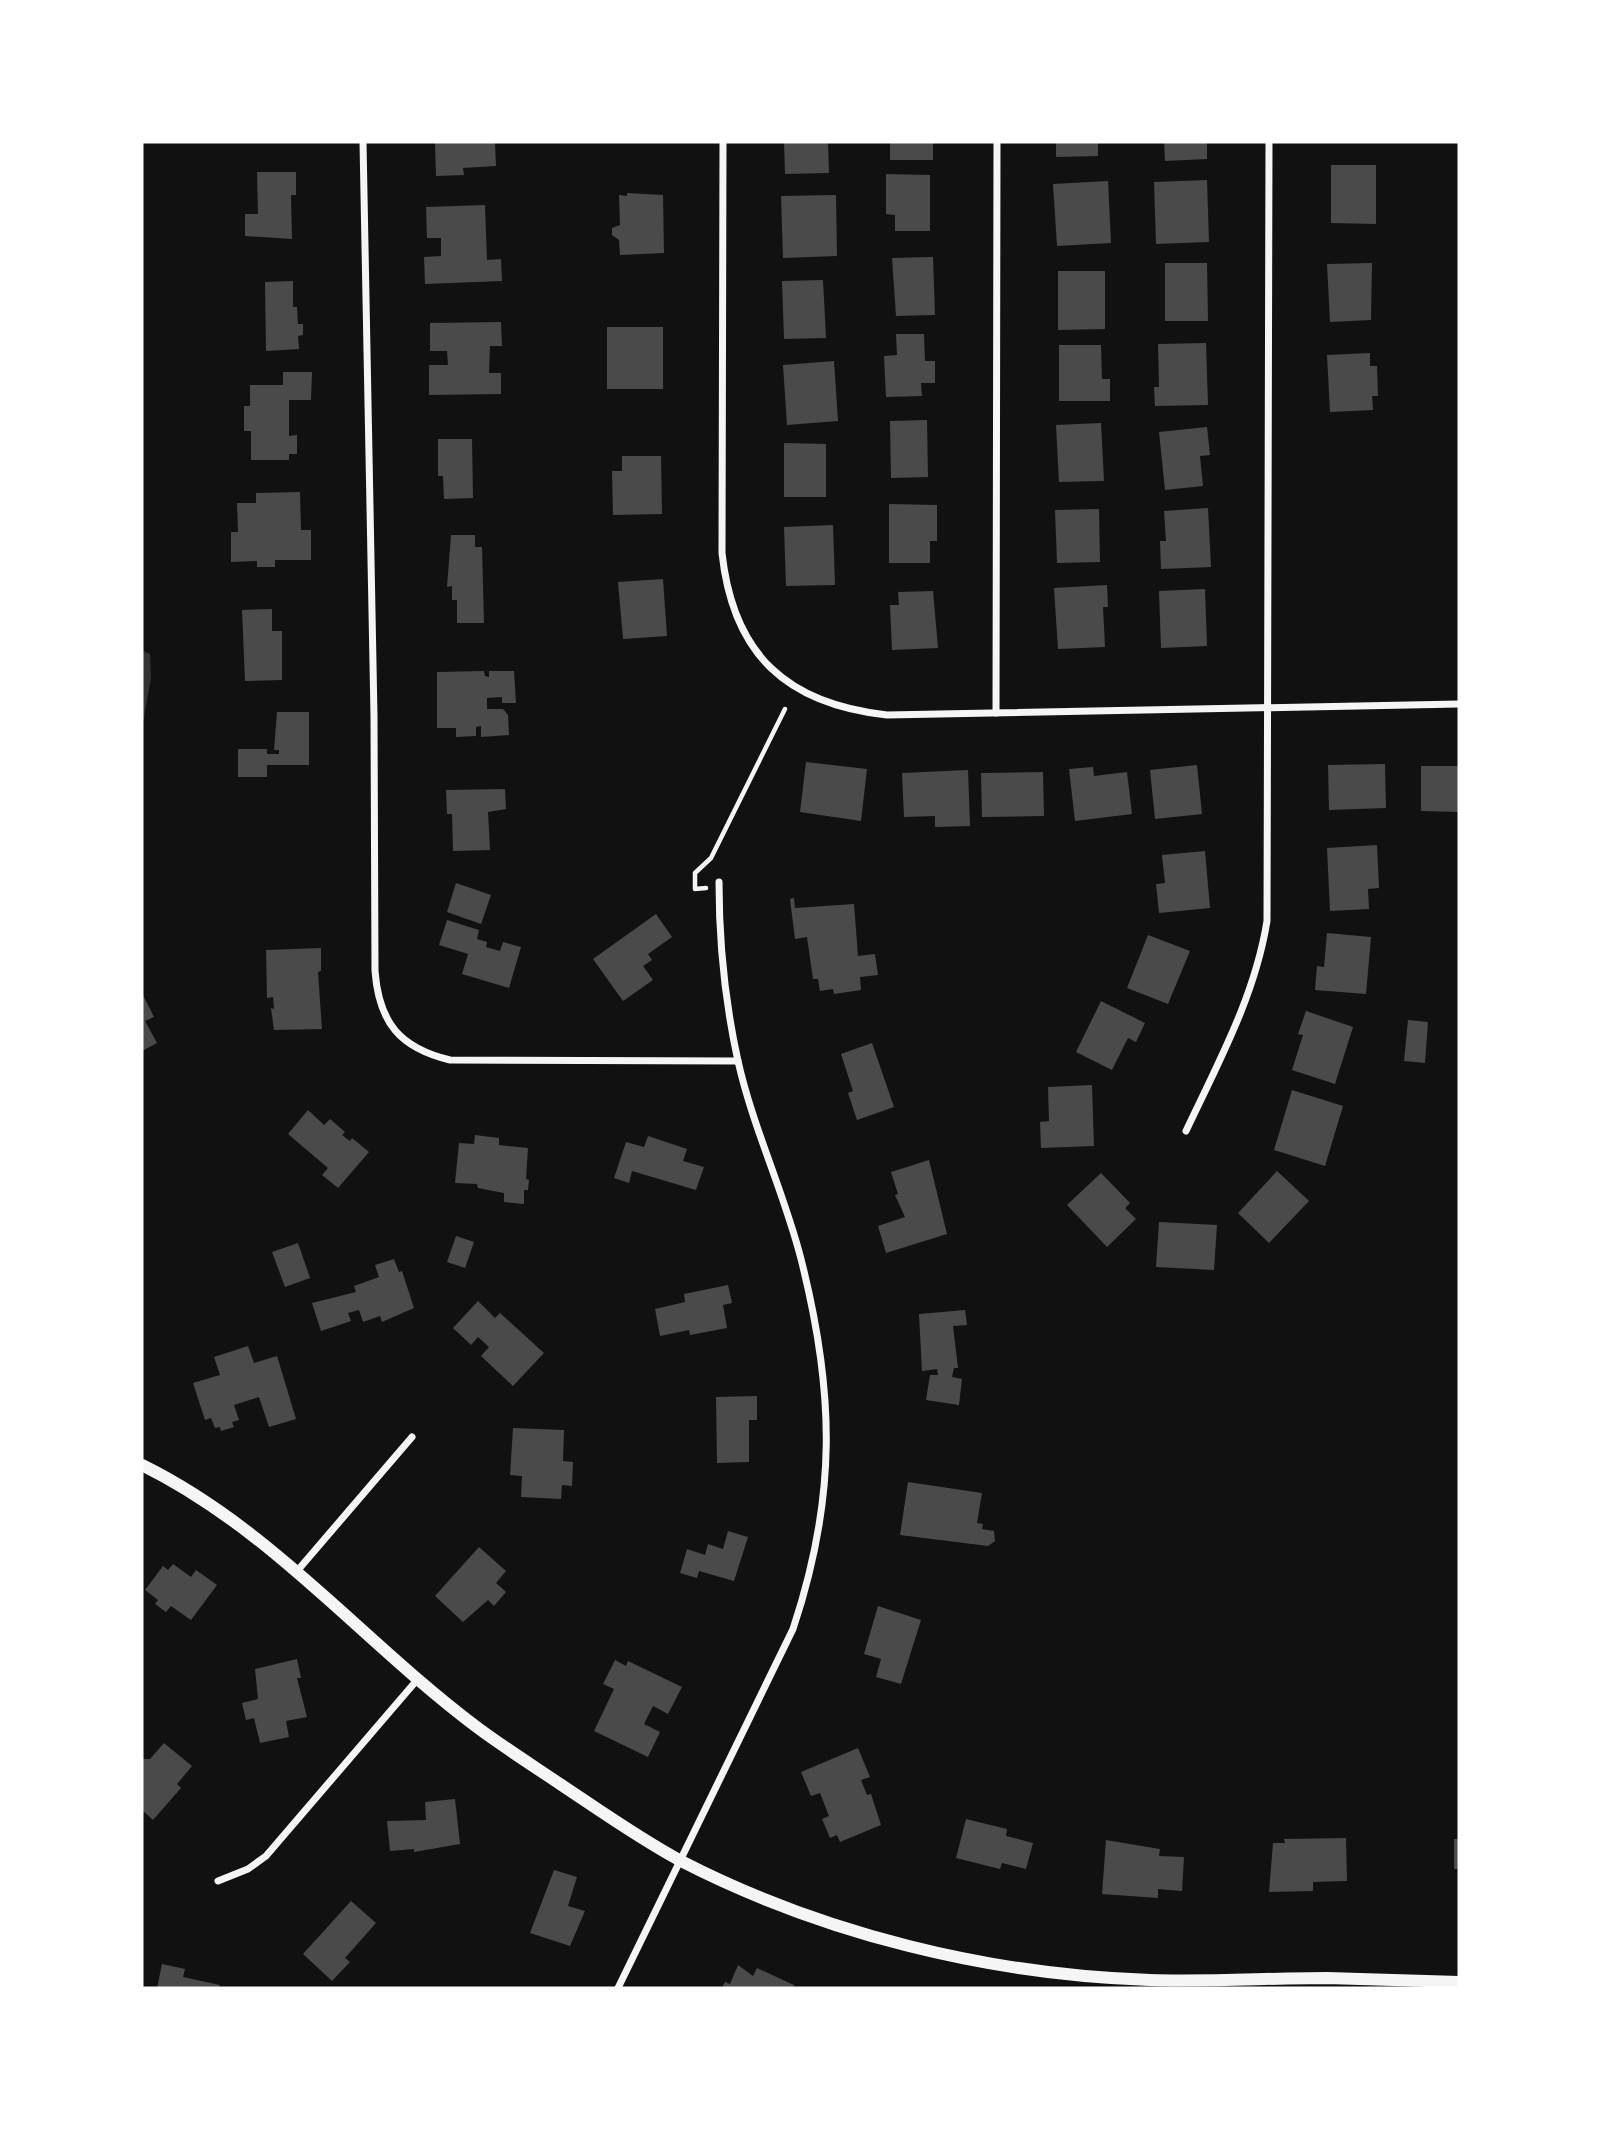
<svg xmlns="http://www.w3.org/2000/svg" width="1601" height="2130" font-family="'Fira Sans Condensed',sans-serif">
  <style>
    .water { fill: #333 }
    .building { fill: #4a4a4a }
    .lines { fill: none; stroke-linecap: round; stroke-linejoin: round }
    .path { stroke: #f5f5f5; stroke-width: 4.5 }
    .minor { stroke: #f5f5f5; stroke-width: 7 }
    .tertiary { stroke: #f5f5f5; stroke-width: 12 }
  </style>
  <rect width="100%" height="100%" fill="#111"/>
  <polygon class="water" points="142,650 150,654 151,678 142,728"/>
  <g class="building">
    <polygon points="435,142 495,142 496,166 463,168 464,175 436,176"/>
    <polygon points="784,142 828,142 829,173 785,174"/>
    <rect x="890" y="142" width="43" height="18"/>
    <polygon points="1056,142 1098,142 1098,156 1056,157"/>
    <polygon points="1164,142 1207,142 1207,159 1165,161"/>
    <polygon points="1331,165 1376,165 1376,224 1331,223"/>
    <polygon points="257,172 296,172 296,195 291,195 292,239 245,236 245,214 258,214"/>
    <polygon points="886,174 930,175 930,231 895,231 895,215 886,214"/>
    <polygon points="1207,180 1209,242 1156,244 1154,182"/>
    <polygon points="1108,181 1111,243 1057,246 1053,184"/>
    <polygon points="627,193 663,195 664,253 620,255 619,240 612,235 612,228 620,225 619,195 627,196"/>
    <polygon points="836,195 837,256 783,258 781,196"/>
    <polygon points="485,205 487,260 501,259 502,281 425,284 424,257 441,256 441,238 427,238 426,207"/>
    <polygon points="933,257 935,315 896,316 892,258"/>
    <polygon points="1165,263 1207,263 1208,321 1165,321"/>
    <polygon points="1372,263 1371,320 1330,322 1327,264"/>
    <polygon points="1058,271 1105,271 1105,329 1058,330"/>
    <polygon points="823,280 826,338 784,339 782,281"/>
    <polygon points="293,281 293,307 297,307 298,324 303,324 303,335 298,336 299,349 266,351 265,282"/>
    <polygon points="501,322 502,346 490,346 489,373 501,373 501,394 429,395 429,365 448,365 447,351 430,351 430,323"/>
    <rect x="607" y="327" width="56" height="62"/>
    <polygon points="896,334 924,334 925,361 935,361 935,383 921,383 922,396 886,397 884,356 897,355"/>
    <polygon points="1206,343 1208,405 1155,406 1154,387 1159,387 1158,344"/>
    <polygon points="1059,345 1101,345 1102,379 1110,379 1110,401 1059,401"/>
    <polygon points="1370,353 1370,366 1377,366 1378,396 1372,396 1373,410 1330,412 1327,355"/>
    <polygon points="834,361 838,421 787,425 783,365"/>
    <polygon points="283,372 312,372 311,400 289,400 289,436 297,435 297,454 289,454 289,460 251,460 251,431 244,431 244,406 250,406 250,385 283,385"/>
    <polygon points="927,420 928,477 891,478 890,421"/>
    <polygon points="1101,423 1104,481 1059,482 1056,425"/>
    <polygon points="1207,427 1210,455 1200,456 1203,486 1165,490 1159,432"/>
    <polygon points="438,439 472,439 473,498 444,499 443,476 438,476"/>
    <polygon points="784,443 826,444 826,497 784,497"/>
    <polygon points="622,456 661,456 662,514 613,515 612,471 622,471"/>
    <polygon points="300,492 301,530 311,530 311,560 275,560 275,567 257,567 257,561 231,562 231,532 238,532 237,503 256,503 256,493"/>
    <polygon points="889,504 937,505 937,541 930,541 930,563 889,563"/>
    <polygon points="1208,508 1211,567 1161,569 1160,541 1166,541 1164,511"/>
    <polygon points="1099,509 1100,562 1057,563 1055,510"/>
    <polygon points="833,525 835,585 786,586 784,527"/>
    <polygon points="451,535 475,535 475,547 482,547 484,623 457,623 457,600 452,600 452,586 447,587"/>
    <polygon points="663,579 667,636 623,639 618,582"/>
    <polygon points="1107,585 1108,607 1103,607 1105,647 1058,649 1054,588"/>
    <polygon points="1205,589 1207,646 1161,648 1159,591"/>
    <polygon points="933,591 938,648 892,650 890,605 899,605 898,592"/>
    <polygon points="272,609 272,631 282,631 282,680 245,681 242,610"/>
    <polygon points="484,671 485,676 489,677 489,671 514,671 516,703 502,703 502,697 487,698 487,709 503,709 508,715 509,735 481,737 481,726 476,727 476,736 456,737 456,728 437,728 437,672"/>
    <polygon points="277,712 309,712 309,765 267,765 267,777 238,777 238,749 267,749 267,754 279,754 279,750 274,750"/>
    <polygon points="806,762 867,769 861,821 800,812"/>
    <polygon points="1385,764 1386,808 1329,810 1328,765"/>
    <polygon points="1197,765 1202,814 1155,819 1150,770"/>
    <polygon points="1421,766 1459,766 1459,812 1421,811"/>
    <polygon points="1093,767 1094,776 1127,772 1132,814 1075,821 1069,769"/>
    <polygon points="968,770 970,826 935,827 935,816 904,817 902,773"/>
    <polygon points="1043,772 1044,816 982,817 981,773"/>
    <polygon points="505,789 506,809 488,812 490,850 453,851 452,814 447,814 446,790"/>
    <polygon points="1377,845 1379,888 1368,889 1369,909 1330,911 1327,848"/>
    <polygon points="1205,851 1210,908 1159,913 1156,884 1165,883 1162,855"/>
    <polygon points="456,883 491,895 481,924 447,912"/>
    <polygon points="794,898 795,908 854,904 858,956 875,954 878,975 860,977 861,990 834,994 833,989 820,991 818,979 813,979 807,937 795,939 790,899"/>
    <polygon points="656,914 672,937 648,954 652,960 643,966 653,980 623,1001 593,959"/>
    <polygon points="447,920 479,930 477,939 487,942 486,947 500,951 503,942 521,947 509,988 462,974 468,954 439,945"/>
    <polygon points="1327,933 1371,937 1366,994 1315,990 1317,966 1324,967"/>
    <polygon points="1148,935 1190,951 1168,1004 1127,988"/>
    <polygon points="321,948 321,971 318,972 322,1029 274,1030 271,1008 274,1009 273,997 267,998 266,950"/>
    <polygon points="142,993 154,1017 145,1021 157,1043 142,1051"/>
    <polygon points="1101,1001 1145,1023 1136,1042 1128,1038 1112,1070 1076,1052"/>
    <polygon points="1306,1011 1353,1027 1335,1084 1292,1070 1303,1035 1298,1034"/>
    <polygon points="1408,1020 1428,1022 1425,1063 1404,1061"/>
    <polygon points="872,1043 894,1107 857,1120 848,1093 853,1091 841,1054"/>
    <polygon points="1092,1085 1094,1146 1041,1148 1040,1122 1049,1121 1048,1087"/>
    <polygon points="1292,1090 1343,1106 1325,1166 1274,1150"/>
    <polygon points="308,1110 324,1125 330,1119 345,1132 342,1135 350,1141 352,1138 369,1152 338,1188 322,1175 328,1168 288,1134"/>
    <polygon points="475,1135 499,1138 499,1145 528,1148 526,1179 529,1180 528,1190 524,1190 524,1204 504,1202 504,1193 478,1188 477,1184 455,1183 459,1143 474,1144"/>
    <polygon points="648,1136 687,1149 683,1161 704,1167 696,1190 632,1171 629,1183 614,1178 626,1142 644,1147"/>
    <polygon points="929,1160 947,1234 886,1253 878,1226 905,1217 895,1195 898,1194 891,1172"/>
    <polygon points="1277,1171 1309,1201 1269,1243 1238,1213"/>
    <polygon points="1101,1173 1130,1203 1125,1208 1136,1219 1107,1247 1067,1205"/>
    <polygon points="1159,1222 1217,1225 1214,1270 1156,1267"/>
    <polygon points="456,1236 474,1242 465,1268 447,1262"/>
    <polygon points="298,1243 310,1278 285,1287 272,1252"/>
    <polygon points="394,1259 399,1272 402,1271 414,1308 382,1322 380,1316 363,1322 359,1310 348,1313 351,1321 321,1331 312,1303 356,1292 354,1286 379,1277 375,1265"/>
    <polygon points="728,1285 732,1303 723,1305 727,1328 690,1335 689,1330 660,1336 655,1309 685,1302 684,1294"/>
    <polygon points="478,1301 495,1318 500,1313 544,1353 513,1386 481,1356 489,1347 478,1337 471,1345 453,1328"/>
    <polygon points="965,1310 967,1325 953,1326 958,1368 954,1368 952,1377 962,1379 959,1405 926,1400 930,1375 938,1375 937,1369 922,1371 919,1314"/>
    <polygon points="248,1346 254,1363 277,1356 296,1419 269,1427 259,1397 234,1405 239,1420 232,1422 234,1427 221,1431 220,1427 215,1428 211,1418 205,1420 193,1383 220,1375 214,1357"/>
    <polygon points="757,1396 757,1420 749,1420 749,1462 717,1463 716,1397"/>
    <polygon points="513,1428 564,1430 563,1461 573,1462 572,1486 562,1485 561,1499 521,1497 522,1476 510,1475"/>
    <polygon points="908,1482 982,1493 977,1523 983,1524 982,1529 994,1531 995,1541 988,1546 900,1535"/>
    <polygon points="728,1531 748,1537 734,1581 699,1571 697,1578 680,1573 687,1549 705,1555 708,1544 723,1549"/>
    <polygon points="479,1547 506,1571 496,1583 506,1592 494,1606 488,1600 463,1622 435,1596"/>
    <polygon points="173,1564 191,1577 196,1570 217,1585 191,1620 171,1606 166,1612 155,1604 158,1600 145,1590 163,1566 168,1570"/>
    <polygon points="878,1606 921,1620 901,1684 876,1677 881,1659 864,1654"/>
    <polygon points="297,1659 301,1678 297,1678 307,1717 286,1721 289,1737 260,1743 254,1718 246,1720 242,1703 258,1699 255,1669"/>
    <polygon points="615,1660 626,1666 628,1661 682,1687 668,1714 653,1706 644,1724 660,1732 648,1757 594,1731 614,1689 603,1684"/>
    <polygon points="164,1743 192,1766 177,1784 181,1788 153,1820 142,1810 142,1759 150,1759"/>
    <polygon points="858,1748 870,1777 861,1780 867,1795 871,1794 881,1825 840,1842 837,1835 830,1838 822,1819 829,1816 820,1793 811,1796 801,1772"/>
    <polygon points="455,1799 460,1844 414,1852 414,1849 390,1851 387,1821 426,1820 425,1802"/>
    <polygon points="966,1819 1007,1829 1006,1836 1033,1843 1026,1869 1002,1863 1000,1869 956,1858"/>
    <polygon points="1346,1838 1347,1881 1313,1882 1313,1891 1269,1892 1273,1843 1285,1843 1284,1839"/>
    <rect x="1454" y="1839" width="5" height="30"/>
    <polygon points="1106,1840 1160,1849 1159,1856 1184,1857 1182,1891 1158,1889 1158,1898 1102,1894"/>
    <polygon points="554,1870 577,1877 568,1906 585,1911 570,1946 530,1933"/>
    <polygon points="351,1901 376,1923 345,1958 350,1962 332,1981 303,1954"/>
    <polygon points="162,1964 185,1969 183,1977 220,1985 219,1988 157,1988"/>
    <polygon points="738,1965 753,1976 757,1968 794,1985 793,1988 722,1988 725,1982 730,1984"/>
  </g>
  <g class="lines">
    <polyline class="path" points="706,888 695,889 695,873 711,858 785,709"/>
    <g class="minor">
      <path d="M363 142 374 716 375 971C379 1023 400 1048 450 1060L738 1061"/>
      <path d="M723 142 722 553C733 655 787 704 887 715L1459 704"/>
      <polyline points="996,713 997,142"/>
      <path d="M1186 1131C1218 1063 1255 996 1267 921L1269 142"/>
      <polyline points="298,1570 412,1437"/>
      <polyline points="218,1881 248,1869 266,1856 417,1680"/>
      <path d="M618 1988 793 1629C837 1497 835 1393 801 1259 784 1192 753 1128 738 1061 725 1002 719 942 719 882"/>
    </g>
    <path class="tertiary" d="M142 1465C272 1529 363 1642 478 1728 505 1748 535 1767 563 1786 602 1812 640 1839 681 1861 823 1934 990 1975 1150 1980 1208 1982 1268 1978 1327 1978 1371 1979 1415 1981 1459 1982"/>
  </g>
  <rect width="1601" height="2130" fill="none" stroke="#ffffff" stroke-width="287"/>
</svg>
